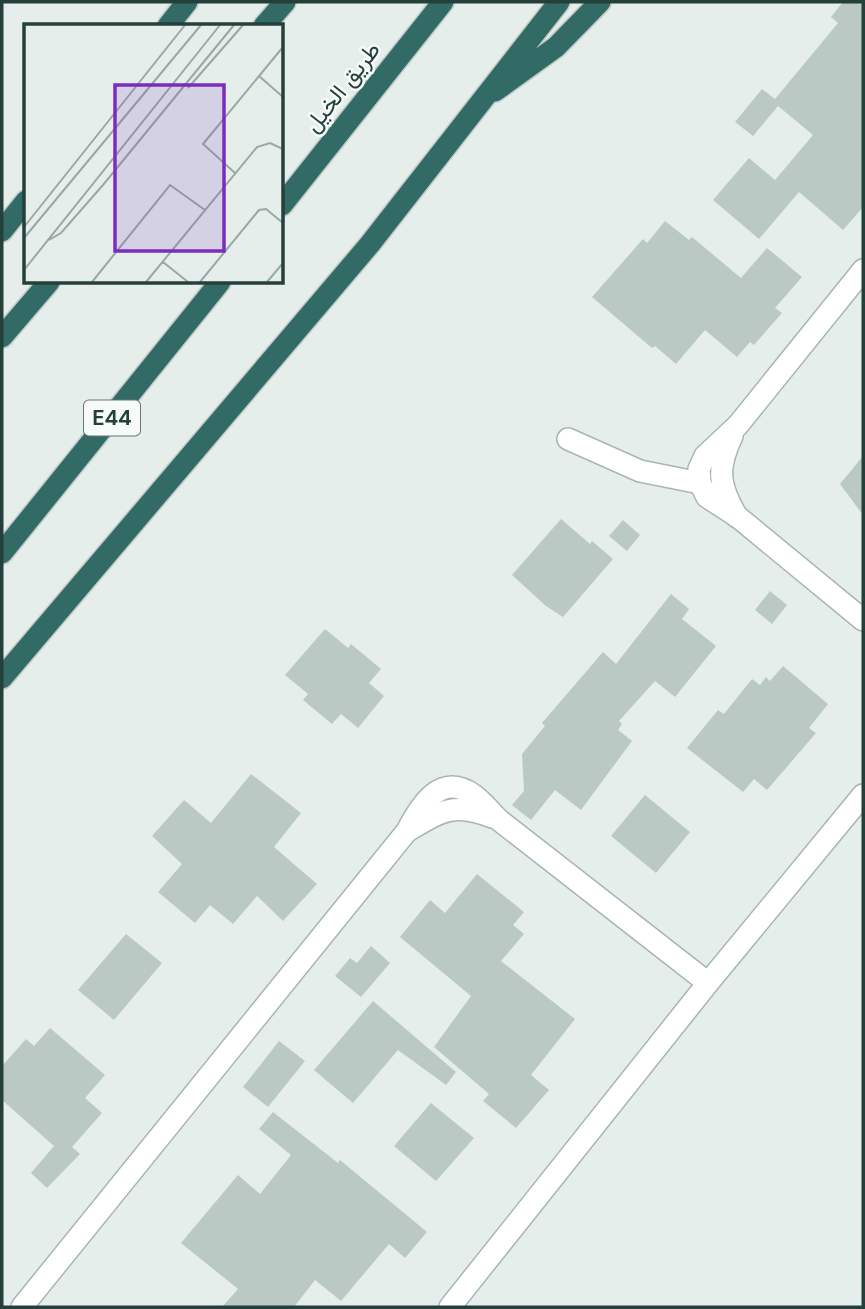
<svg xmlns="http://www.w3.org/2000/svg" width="865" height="1309" font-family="'DM Sans',Vazirmatn,sans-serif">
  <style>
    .building { fill: #bbc9c5 }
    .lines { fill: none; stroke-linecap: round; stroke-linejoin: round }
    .minor-casing { stroke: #a8b6b3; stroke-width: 24 }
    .motorway-casing { stroke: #c2cac8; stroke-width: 24 }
    .minor { stroke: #fff; stroke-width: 21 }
    .motorway { stroke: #326b65; stroke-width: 21 }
    .labels { text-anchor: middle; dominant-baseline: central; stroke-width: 5; stroke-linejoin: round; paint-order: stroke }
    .shield { fill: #f6faf9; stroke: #647874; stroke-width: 2 }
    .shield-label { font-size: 21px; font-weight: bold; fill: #25403b }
    .street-label { font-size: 23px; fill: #25403b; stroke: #f6faf9 }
    .inset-road { fill: none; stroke: #99a8a5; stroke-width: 2 }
    .view { fill: #7b2cbf; fill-opacity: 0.15; stroke: #7b2cbf; stroke-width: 3.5 }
    .inset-edge { fill: none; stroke: #25403b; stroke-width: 3.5 }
  </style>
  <rect width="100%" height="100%" fill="#e6eeeb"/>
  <g class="building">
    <polygon points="843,2 863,2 863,207 843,230 799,192 759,239 713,200 749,158 775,180 813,135 778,106 753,136 735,122 762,89 775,99 838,23 831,17"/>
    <polygon points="665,221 689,240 692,237 741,278 767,248 802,277 775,308 782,313 754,345 750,342 737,357 705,330 676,364 655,346 652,348 592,297 643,239 647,243"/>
    <polygon points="863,456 863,515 840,484"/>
    <polygon points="561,519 590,544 592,541 613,559 563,617 546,606 512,575"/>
    <polygon points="623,520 640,535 627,551 609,536"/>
    <polygon points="770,591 787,605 772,624 755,610"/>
    <polygon points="671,594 689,609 682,619 716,646 675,697 655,681 619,721 622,724 618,730 632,741 581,810 555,790 531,820 512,805 524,791 522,754 545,726 542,723 603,652 616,664"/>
    <polygon points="325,629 348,648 351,644 381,669 369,683 384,696 358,728 341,714 332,724 303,700 308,694 285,675"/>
    <polygon points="783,666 828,704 809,728 816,733 767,790 754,779 743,792 687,748 718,710 724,714 752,679 760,685 766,677 770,681"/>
    <polygon points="251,774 301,813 274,847 317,884 283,921 257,896 233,924 210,905 195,923 158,892 182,864 152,836 184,800 211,823"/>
    <polygon points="645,795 690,832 656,873 611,836"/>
    <polygon points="477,874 524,912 513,925 524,934 501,961 575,1019 531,1075 549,1090 516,1128 483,1101 489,1094 434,1047 471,996 400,937 430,900 445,913"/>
    <polygon points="126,934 162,963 114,1020 78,990"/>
    <polygon points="371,946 390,963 361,997 335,976 350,958 357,963"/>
    <polygon points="373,1001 456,1072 446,1085 398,1050 353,1103 314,1070"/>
    <polygon points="50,1028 105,1075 85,1098 102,1113 72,1147 80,1154 47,1188 31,1173 54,1146 2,1100 2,1066 26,1039 34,1046"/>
    <polygon points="279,1041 305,1061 268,1107 243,1087"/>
    <polygon points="431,1103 474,1138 436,1181 394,1146"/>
    <polygon points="273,1112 338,1163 340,1160 427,1232 405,1258 389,1244 341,1301 315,1280 294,1307 222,1307 238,1289 181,1243 238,1175 260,1194 291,1155 259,1129"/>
  </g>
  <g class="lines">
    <g class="minor-casing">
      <g id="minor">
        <polyline points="863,270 738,425 705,456 699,469 700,483 707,497 738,517 863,620"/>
        <path d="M732 436C716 470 719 485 737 517"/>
        <polyline points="568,439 640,471 700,483"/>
        <path d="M409 830C441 811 454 802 492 817"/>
        <path d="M22 1307 407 831C420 806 441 770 475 796 484 803 491 812 499 820L708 983"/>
        <polyline points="450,1307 708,983 863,795"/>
      </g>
    </g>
    <g class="motorway-casing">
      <g id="motorway">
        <polyline points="168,26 187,2"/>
        <polyline points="264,26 285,2"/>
        <polyline points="495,91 556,47 600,2"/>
        <polyline points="282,205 443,2"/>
        <polyline points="2,231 26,201"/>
        <polyline points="2,337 49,282"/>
        <polyline points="2,553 220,282"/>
        <polyline points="2,678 370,244 559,2"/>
      </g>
    </g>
    <use href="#minor" class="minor"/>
    <use href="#motorway" class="motorway"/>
  </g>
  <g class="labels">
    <rect class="shield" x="84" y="400.5" width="56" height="35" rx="5"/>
    <g class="shield-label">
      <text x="112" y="418">E44</text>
    </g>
    <g class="street-label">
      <text transform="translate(342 87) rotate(-52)">طريق الخيل</text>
    </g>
  </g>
  <g transform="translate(24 24)">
    <rect width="259" height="259" fill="#e6eeeb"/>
    <path class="inset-road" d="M235 52 259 73M164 64 219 1M211 149 179 120 259 23M0 203 161 1M0 214 177 1M25 216 37 209 79 161 210 1M139 238 164 258M0 246 196 1M68 258 146 161 181 186M122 258 233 123 246 119 259 125M176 258 235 186 242 185 259 199M243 258 259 239"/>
    <path class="view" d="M91 61H200V227H91Z"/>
    <rect width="259" height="259" class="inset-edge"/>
  </g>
  <rect width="865" height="1309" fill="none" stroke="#25403b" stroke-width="7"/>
</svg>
